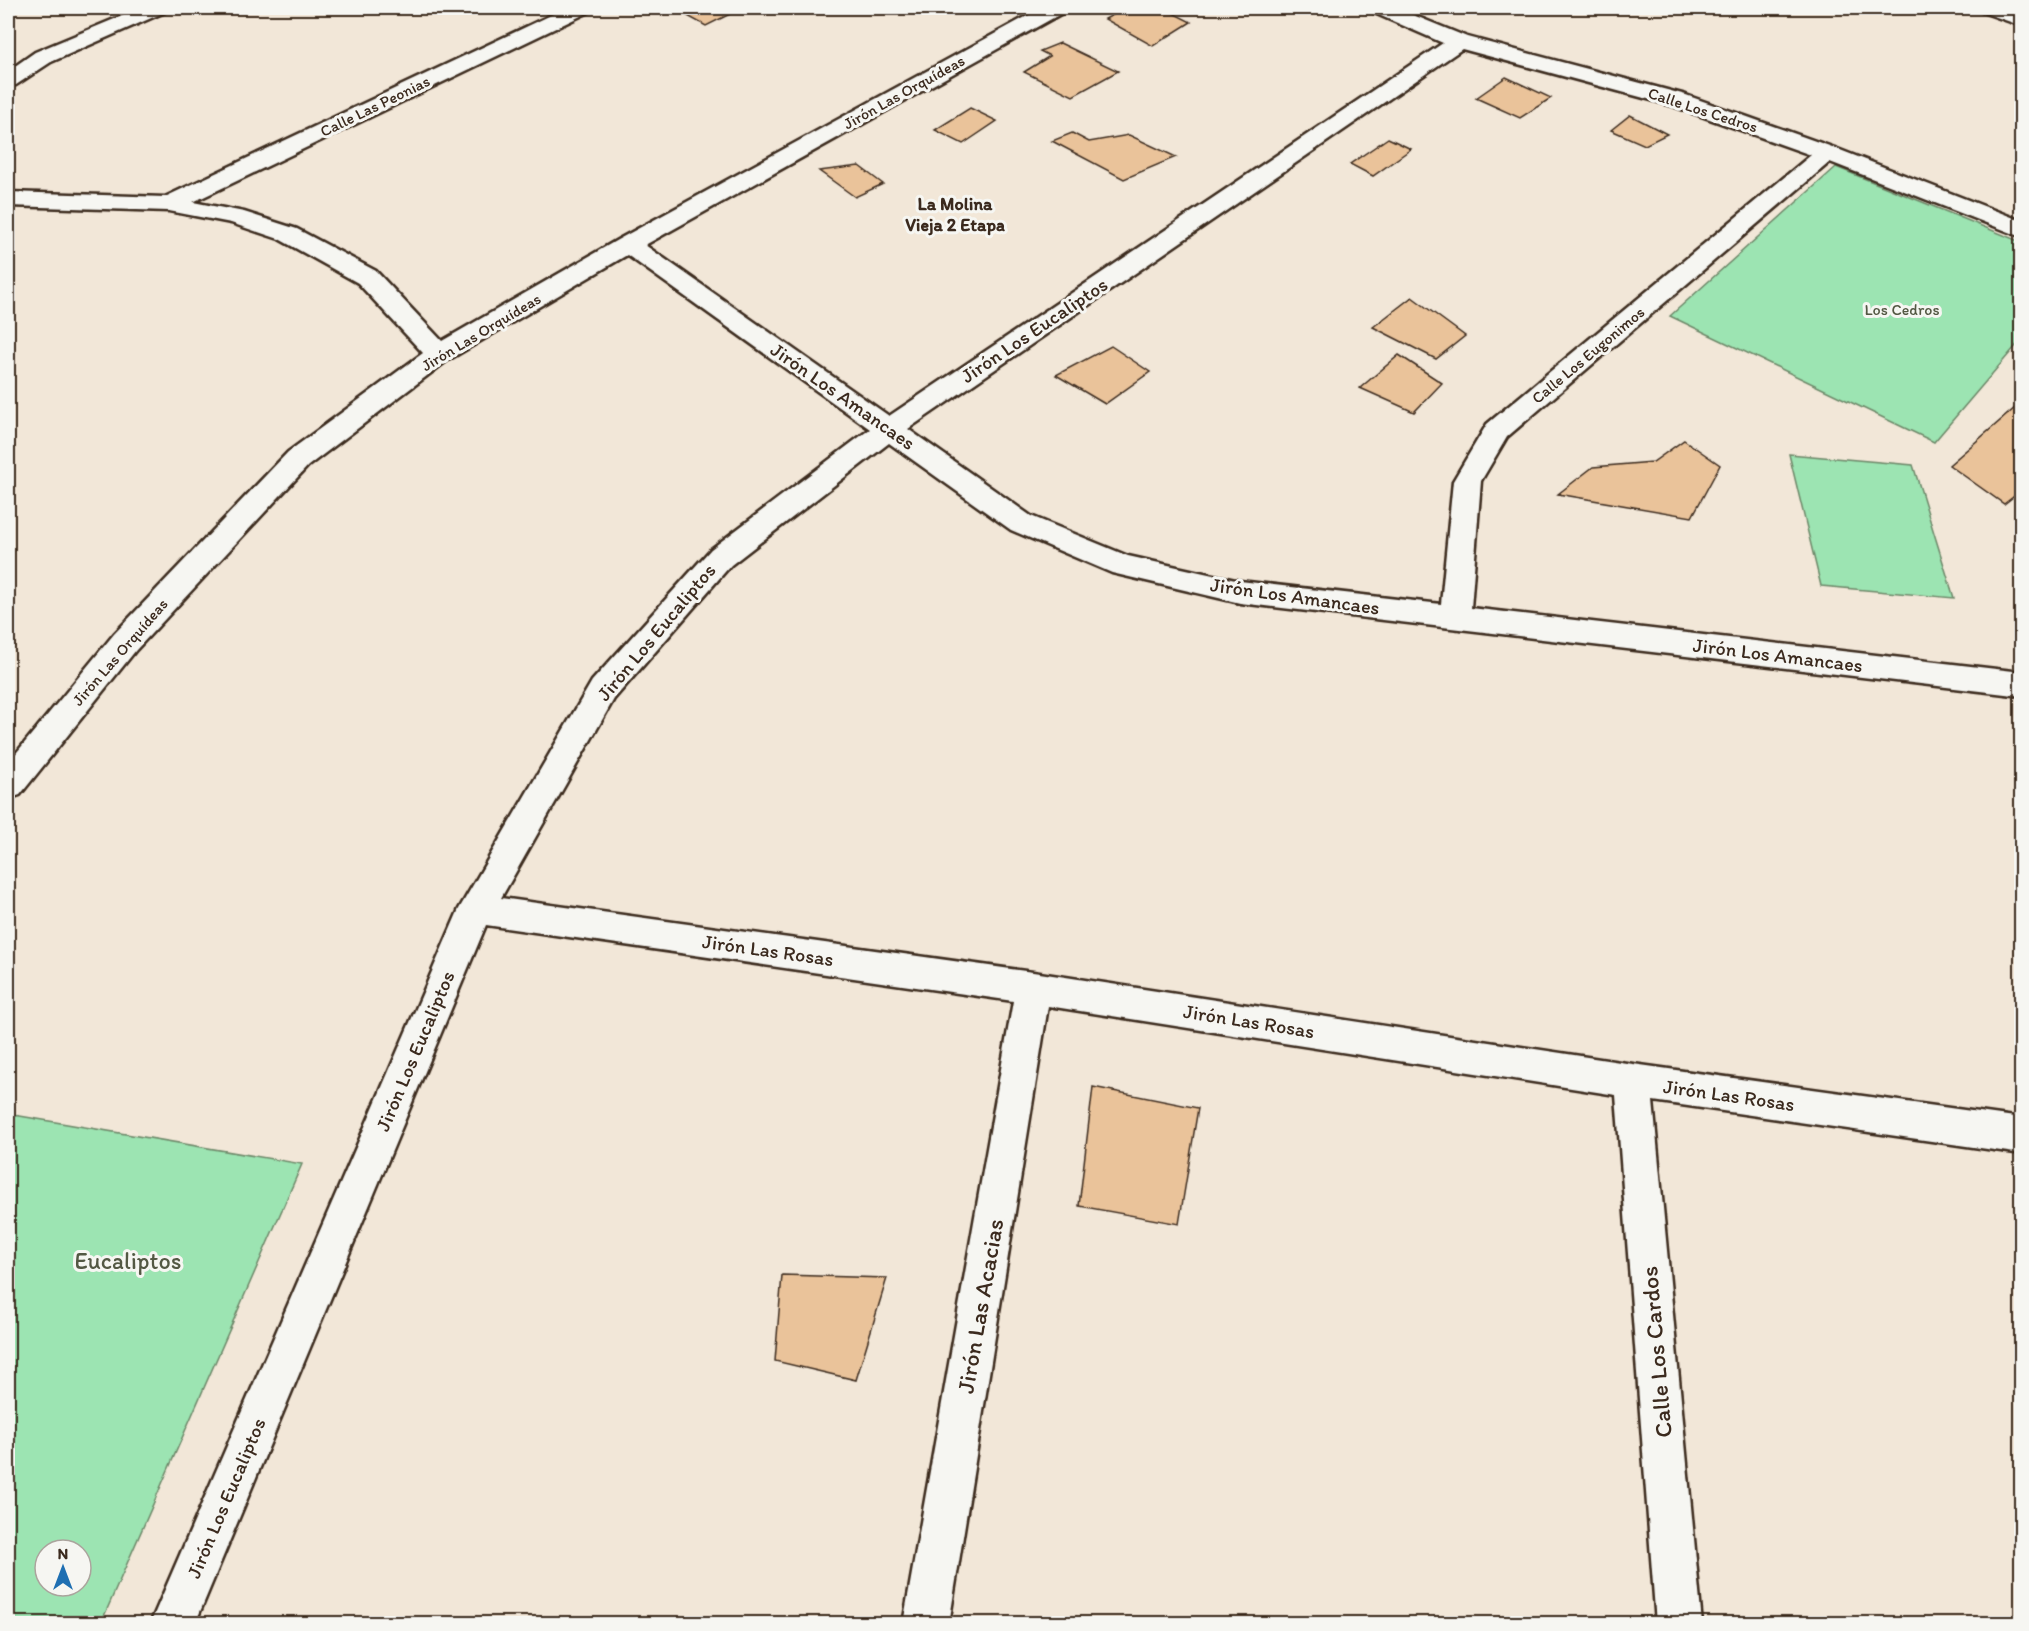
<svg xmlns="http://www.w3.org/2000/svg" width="2029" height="1631" font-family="Itim,sans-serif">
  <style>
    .green { fill: #9ce4b2; stroke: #6c8768; stroke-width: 1.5; fill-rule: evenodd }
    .building { fill: #eac39a; stroke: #3b2a1e; stroke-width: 1.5 }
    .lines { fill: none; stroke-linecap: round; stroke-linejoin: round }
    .minor-casing { stroke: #3b2a1e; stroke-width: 5 }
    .major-casing { stroke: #3b2a1e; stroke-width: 5 }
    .minor { fill: #f6f6f2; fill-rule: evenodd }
    .major { fill: #f6f6f2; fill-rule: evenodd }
    .labels { text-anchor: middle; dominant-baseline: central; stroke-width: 6; stroke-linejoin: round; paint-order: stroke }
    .far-street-label { font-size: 16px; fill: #3b2a1e; stroke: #f6f6f2 }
    .far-park-label { font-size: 16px; fill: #535843; stroke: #f6f6f2 }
    .far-neighbourhood-label { font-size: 18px; font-weight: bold; fill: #3b2a1e; stroke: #f6f6f2 }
    .street-label { font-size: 20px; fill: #3b2a1e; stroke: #f6f6f2 }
    .near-park-label { font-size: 24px; fill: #535843; stroke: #f6f6f2 }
    .near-street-label { font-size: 24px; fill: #3b2a1e; stroke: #f6f6f2 }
  </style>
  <rect width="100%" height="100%" fill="#f2e7d8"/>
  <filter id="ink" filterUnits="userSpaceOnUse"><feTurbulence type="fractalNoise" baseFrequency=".0167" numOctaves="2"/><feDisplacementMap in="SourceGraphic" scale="12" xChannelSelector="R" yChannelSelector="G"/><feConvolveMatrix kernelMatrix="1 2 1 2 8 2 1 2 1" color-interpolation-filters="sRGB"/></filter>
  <g filter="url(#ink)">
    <g class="green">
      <polygon points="1836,167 2021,242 2021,340 1934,442 1670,316"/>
      <polygon points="1789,454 1913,465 1954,598 1821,586"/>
      <path d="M8 1114 302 1164 101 1623H8ZM45 1550H81V1586H45Z"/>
    </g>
    <g class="building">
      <polygon points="673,8 742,8 706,26"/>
      <polygon points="1126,8 1163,8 1191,22 1153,46 1105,19"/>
      <polygon points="1060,43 1118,71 1073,96 1024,72 1050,56 1040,51"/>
      <polygon points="1506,77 1551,98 1520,118 1476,98"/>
      <polygon points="970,108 997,121 963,144 935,130"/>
      <polygon points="1630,115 1667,134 1645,145 1611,130"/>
      <polygon points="1072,133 1089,142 1129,135 1176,157 1124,179 1052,141"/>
      <polygon points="1388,138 1411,149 1373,176 1350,164"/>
      <polygon points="859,166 883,184 855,197 819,171"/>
      <polygon points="1412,297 1465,336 1436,359 1373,327"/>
      <polygon points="1111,346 1150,372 1105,404 1056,375"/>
      <polygon points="1399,355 1442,383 1414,412 1360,388"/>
      <polygon points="2022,402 2022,490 2004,504 1949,465"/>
      <polygon points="1684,440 1720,465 1692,517 1558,494 1593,467 1653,462"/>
      <polygon points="1093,1087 1198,1108 1179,1224 1079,1206"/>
      <polygon points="782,1275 887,1278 856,1380 775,1361"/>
    </g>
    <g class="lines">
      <g class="minor-casing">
        <g id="minor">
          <polygon points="141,8 168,8 165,12 51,62 16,85 8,86 8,71 35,52"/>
          <path d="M566 8H592L589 12 193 202 244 212 297 229 376 271 442 341 619 239 1042 8H1067L1064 12 645 245 889 416 1443 43 1372 12 1369 8H1396L1467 37 1686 95 1835 148 2022 221V237L1830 162 1507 437 1481 481 1471 608 2022 672V696L1240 603 1112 573 1011 530 889 443 731 565 614 699 501 898 1033 972 1633 1064 2022 1118V1154L1653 1101 1702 1624H1656L1616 1095 1048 1006 949 1624H903L1013 1001 486 925 195 1624H150L459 909 592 681 711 549 870 429 627 255 448 360 308 466 136 650 20 795 8 799V763L114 634 288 452 423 353 358 283 279 239 231 223 169 211 8 206V192L165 197ZM1462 49 1670 105 1811 155 1487 424 1453 481 1441 604 1240 581 1128 556 1031 516 908 429Z"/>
        </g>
      </g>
      <g class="major-casing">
        <polygon id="major" points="1979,8 2007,8 2022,13 2022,26 1982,12"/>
      </g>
      <use href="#minor" class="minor"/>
      <use href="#major" class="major"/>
    </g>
  </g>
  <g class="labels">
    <g class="far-street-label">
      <text transform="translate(904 92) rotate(-29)">Jirón Las Orquídeas</text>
      <text transform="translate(375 106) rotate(-26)">Calle Las Peonias</text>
      <text transform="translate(1703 110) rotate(18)">Calle Los Cedros</text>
      <text transform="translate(481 332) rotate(-31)">Jirón Las Orquídeas</text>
      <text transform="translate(1588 355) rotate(-40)">Calle Los Eugonimos</text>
      <text transform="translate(120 652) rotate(-49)">Jirón Las Orquídeas</text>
    </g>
    <g class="far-park-label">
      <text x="1902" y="309">Los Cedros</text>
    </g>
    <g class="far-neighbourhood-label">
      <text x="955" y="204">La Molina<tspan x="955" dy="21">Vieja 2 Etapa</tspan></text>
    </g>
    <g class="street-label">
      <text transform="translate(1034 330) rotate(-34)">Jirón Los Eucaliptos</text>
      <text transform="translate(843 396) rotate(35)">Jirón Los Amancaes</text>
      <text transform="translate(1295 596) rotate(8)">Jirón Los Amancaes</text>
      <text transform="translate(656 632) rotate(-50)">Jirón Los Eucaliptos</text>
      <text transform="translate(1778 655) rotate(7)">Jirón Los Amancaes</text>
      <text transform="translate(768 950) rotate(8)">Jirón Las Rosas</text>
      <text transform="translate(1249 1021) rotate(9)">Jirón Las Rosas</text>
      <text transform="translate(415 1051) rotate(-67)">Jirón Los Eucaliptos</text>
      <text transform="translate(1729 1095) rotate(8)">Jirón Las Rosas</text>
      <text transform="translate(226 1498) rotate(-67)">Jirón Los Eucaliptos</text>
    </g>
    <g class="near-park-label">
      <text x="128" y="1260">Eucaliptos</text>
    </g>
    <g class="near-street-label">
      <text transform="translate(980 1306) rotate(-80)">Jirón Las Acacias</text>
      <text transform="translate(1656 1352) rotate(-95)">Calle Los Cardos</text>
    </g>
  </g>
  <rect width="2029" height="1631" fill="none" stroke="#f6f6f2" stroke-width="30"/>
  <rect x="15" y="15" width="1999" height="1601" fill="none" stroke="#3b2a1e" stroke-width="2" filter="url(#ink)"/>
  <g transform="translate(63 1568)"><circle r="28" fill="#f6f6f2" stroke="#aba49d" stroke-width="1.5"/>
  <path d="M0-4.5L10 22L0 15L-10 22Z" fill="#1f6fb2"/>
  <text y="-9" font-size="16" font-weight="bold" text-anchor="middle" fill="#3b2a1e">N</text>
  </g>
</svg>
